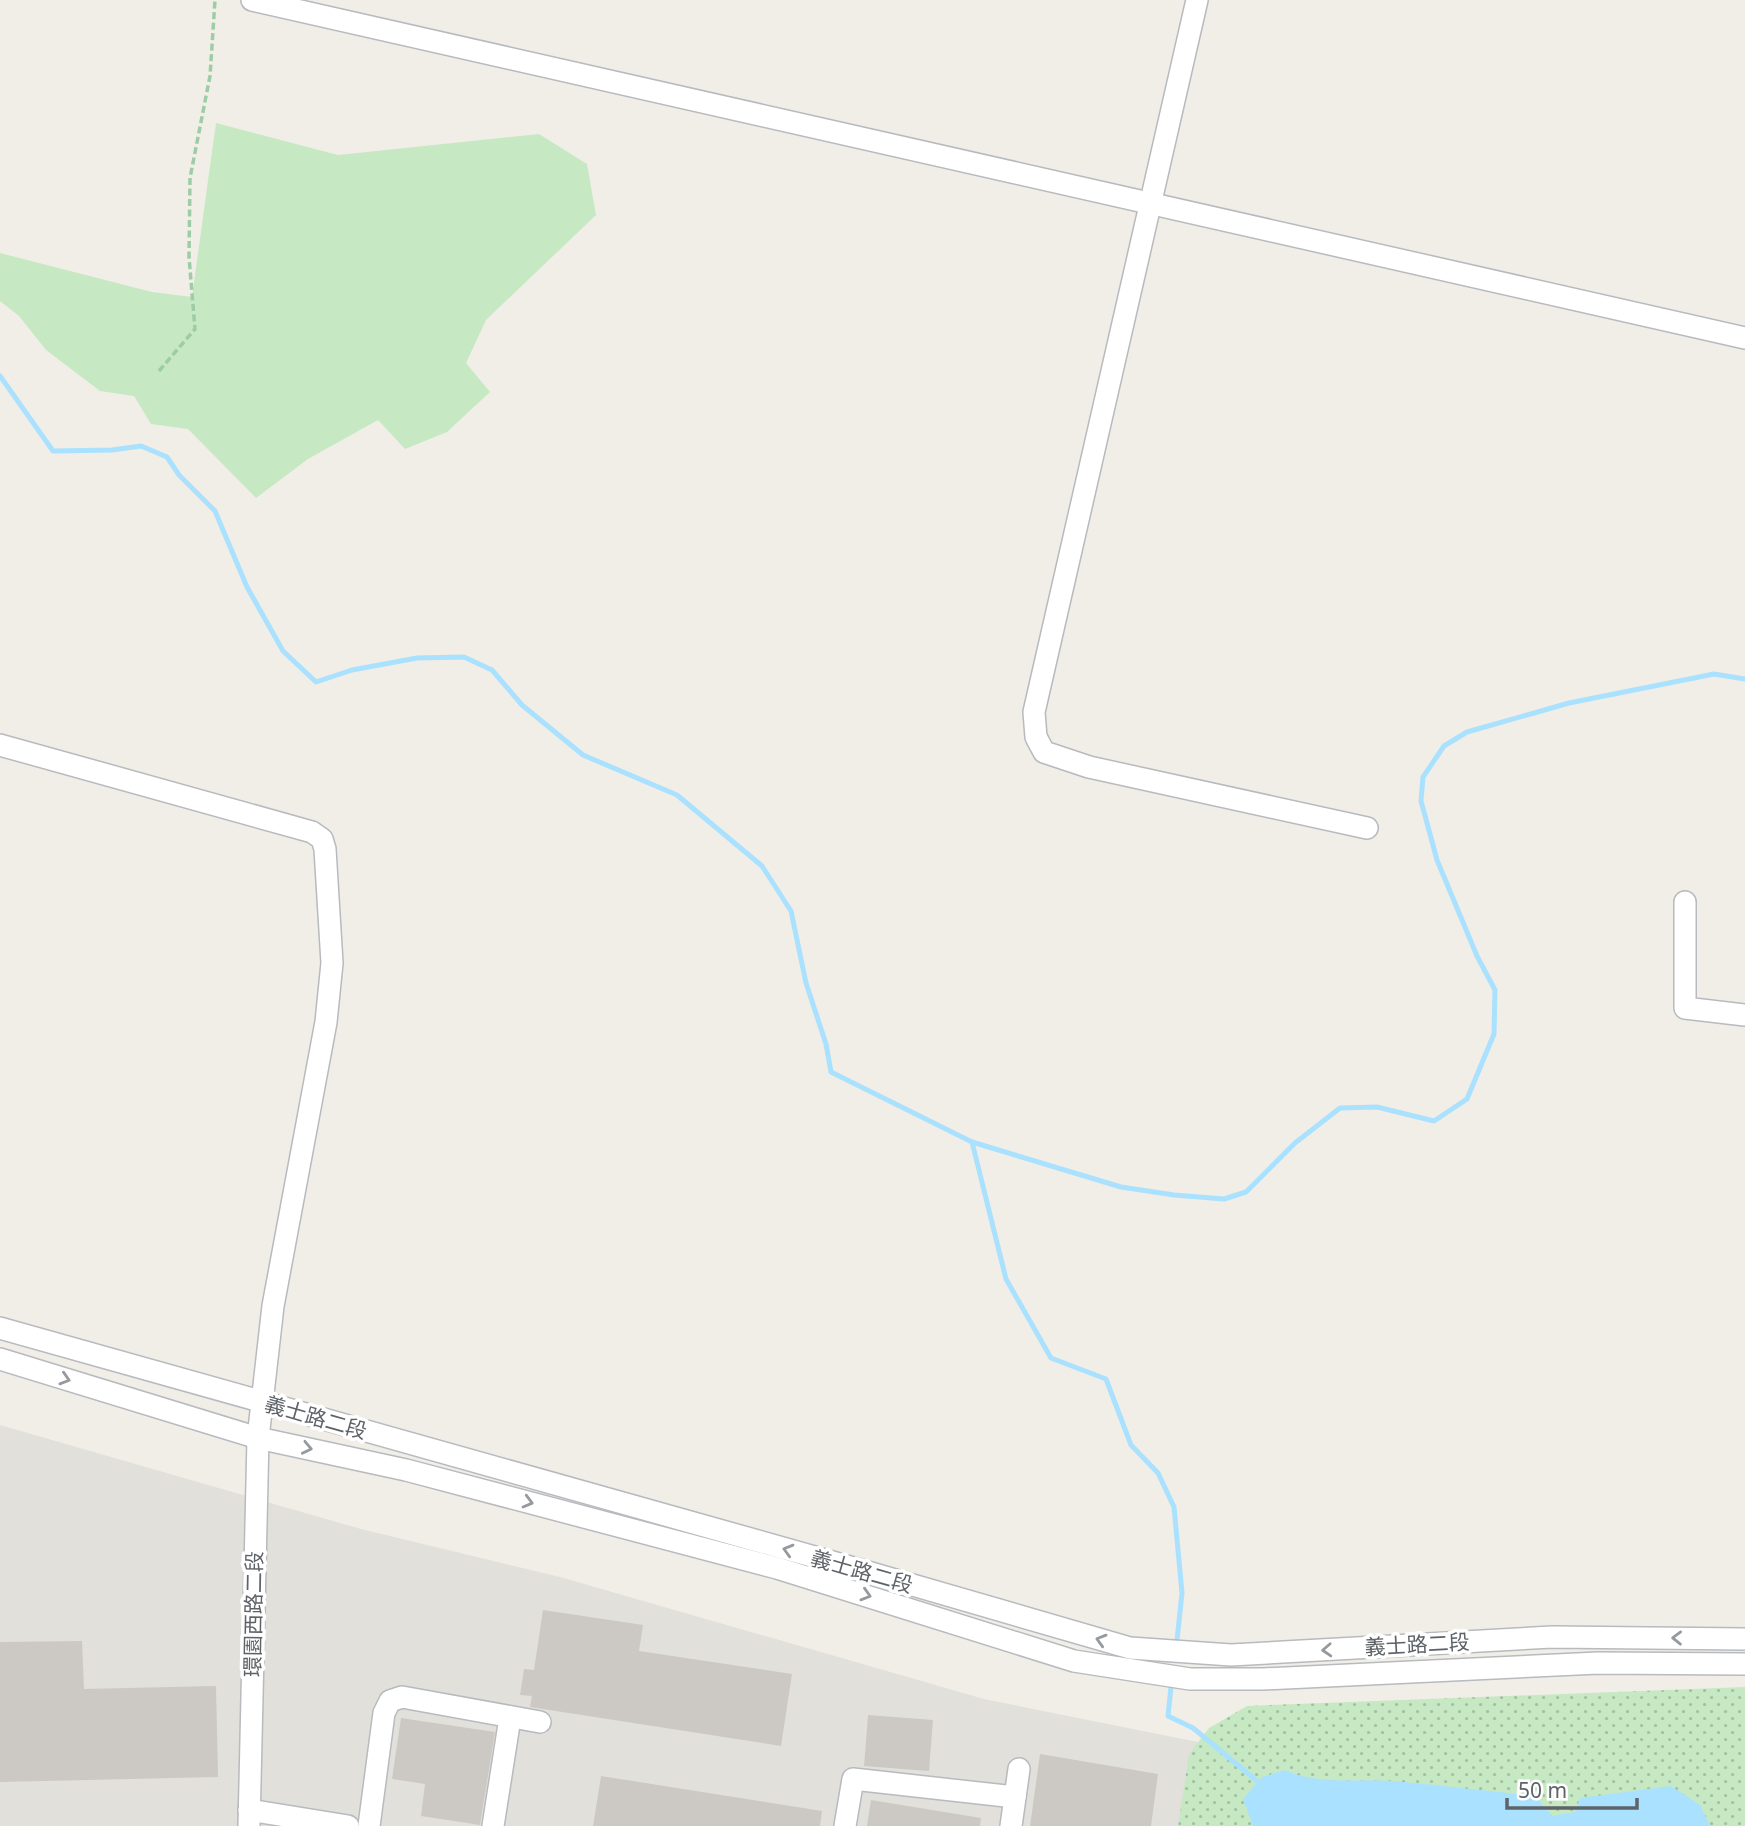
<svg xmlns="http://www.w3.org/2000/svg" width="1745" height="1826" font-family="'Noto Sans','Noto Sans TC',sans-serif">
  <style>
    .industrial { fill: #e2e0db }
    .grass { fill: #c6e9c3 }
    .park { fill: url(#park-dots) }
    .water { fill: #a9e1ff }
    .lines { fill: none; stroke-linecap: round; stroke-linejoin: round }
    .stream { stroke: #a9e1ff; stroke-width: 5 }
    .building { fill: #ccc9c4 }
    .minor-casing { stroke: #b7babe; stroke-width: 24 }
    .path { stroke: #9ccda6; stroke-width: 3.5; stroke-dasharray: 7 3.5; stroke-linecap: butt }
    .minor { stroke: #fff; stroke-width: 21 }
    .oneway { stroke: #969a9d }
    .labels { text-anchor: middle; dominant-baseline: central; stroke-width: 7; stroke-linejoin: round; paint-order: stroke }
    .street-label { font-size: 21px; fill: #5e6368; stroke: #fff }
  </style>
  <defs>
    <pattern id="park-dots" width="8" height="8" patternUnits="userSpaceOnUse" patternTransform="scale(1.75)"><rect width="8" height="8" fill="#c6e9c3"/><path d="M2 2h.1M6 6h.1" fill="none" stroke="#a4c0a2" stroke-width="1.8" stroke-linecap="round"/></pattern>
  </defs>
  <rect width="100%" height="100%" fill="#f1eee7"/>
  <polygon class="industrial" points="0,1425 361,1529 560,1577 984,1699 1223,1747 1745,1826 0,1826"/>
  <polygon class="grass" points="216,123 338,155 539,134 587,164 596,215 486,320 466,363 490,392 447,432 405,449 378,420 308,459 256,498 188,429 151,424 134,396 100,391 46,350 19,316 0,301 0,253 152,292 192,297"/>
  <polygon class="park" points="1745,1687 1745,1826 1178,1826 1189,1754 1209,1728 1247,1706"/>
  <path class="water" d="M1285 1770C1318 1785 1355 1779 1391 1781 1439 1785 1487 1791 1535 1796L1552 1816 1575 1812 1580 1798 1671 1786 1700 1805 1710 1826H1253L1243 1799 1262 1777Z"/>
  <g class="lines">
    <g class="stream">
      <polyline points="0,376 53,451 112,450 141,446 167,457 179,475 215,511 247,587 283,651 316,682 352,670 417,658 464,657 492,670 522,705 583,755 677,795 762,866 791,911 806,983 826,1044 831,1072 972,1142 1006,1279 1051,1358 1106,1379 1131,1445 1158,1473 1174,1507 1182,1593 1177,1640"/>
      <polyline points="972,1142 1121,1187 1174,1195 1224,1199 1246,1192 1295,1143 1340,1108 1377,1107 1434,1121 1467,1099 1494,1034 1495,990 1477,956 1437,860 1421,801 1423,777 1444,746 1467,732 1569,703 1714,674 1745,679"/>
      <polyline points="1171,1687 1168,1716 1193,1728 1263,1786"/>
    </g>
  </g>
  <g class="building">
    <polygon points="543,1610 643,1625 639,1651 792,1674 781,1746 530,1707 532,1696 520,1695 524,1669 534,1670"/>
    <polygon points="82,1641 84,1689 216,1686 218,1777 0,1782 0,1642"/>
    <polygon points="868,1715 933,1720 929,1771 864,1766"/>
    <polygon points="401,1718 495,1732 480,1825 421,1816 425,1784 392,1779"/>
    <polygon points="1040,1754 1158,1774 1151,1826 1030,1826"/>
    <polygon points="601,1776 822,1811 820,1826 593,1826"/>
    <polygon points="871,1800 981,1818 980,1826 867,1826"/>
  </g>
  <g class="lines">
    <g class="minor-casing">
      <g id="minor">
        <polyline points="252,0 1745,338"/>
        <polyline points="1197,0 1034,712 1036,737 1044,752 1089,767 1367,828"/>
        <polyline points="0,745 312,832 322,839 325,849 332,963 326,1022 273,1306 258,1438 249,1826"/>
        <polyline points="1685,902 1685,1008 1745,1015"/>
        <polyline points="0,1328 861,1570 1130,1648 1231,1655 1552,1637 1745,1639"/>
        <polyline points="0,1359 258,1438 406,1470 777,1568 1074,1661 1190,1679 1263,1679 1598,1663 1745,1664"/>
        <polyline points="249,1810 348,1826"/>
        <polyline points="369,1826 384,1713 390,1701 402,1697 540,1722"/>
        <polyline points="493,1826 510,1718"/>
        <polyline points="845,1826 853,1779 1015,1797"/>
        <polyline points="1011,1826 1019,1769"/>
      </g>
    </g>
    <polyline class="path" points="159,371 195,329 189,257 190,178 210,76 215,0"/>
    <use href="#minor" class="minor"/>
  </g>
  <defs><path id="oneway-chevron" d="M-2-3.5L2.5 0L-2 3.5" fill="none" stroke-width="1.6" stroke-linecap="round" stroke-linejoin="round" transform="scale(1.75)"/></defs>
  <g class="oneway">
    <use href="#oneway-chevron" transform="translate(65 1379) rotate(17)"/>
    <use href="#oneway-chevron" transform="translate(307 1448) rotate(12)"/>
    <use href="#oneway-chevron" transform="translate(528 1502) rotate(15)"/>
    <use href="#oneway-chevron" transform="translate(788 1550) rotate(-164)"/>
    <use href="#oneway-chevron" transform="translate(866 1595) rotate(17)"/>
    <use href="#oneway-chevron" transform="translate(1677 1638) rotate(-179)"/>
    <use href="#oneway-chevron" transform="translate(1101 1640) rotate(-164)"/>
    <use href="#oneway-chevron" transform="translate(1327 1650) rotate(177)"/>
  </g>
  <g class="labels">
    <g class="street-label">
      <text transform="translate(316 1417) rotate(16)">義士路二段</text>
      <text transform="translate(862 1571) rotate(16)">義士路二段</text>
      <text transform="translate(253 1614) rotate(-89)">環園西路二段</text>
      <text transform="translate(1417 1644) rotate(-3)">義士路二段</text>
    </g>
  </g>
  <path d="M1507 1798v10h130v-10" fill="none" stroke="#5e6368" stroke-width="3.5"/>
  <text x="1518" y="1798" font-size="21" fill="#5e6368" stroke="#ffffff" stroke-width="5" paint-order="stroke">50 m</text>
</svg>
